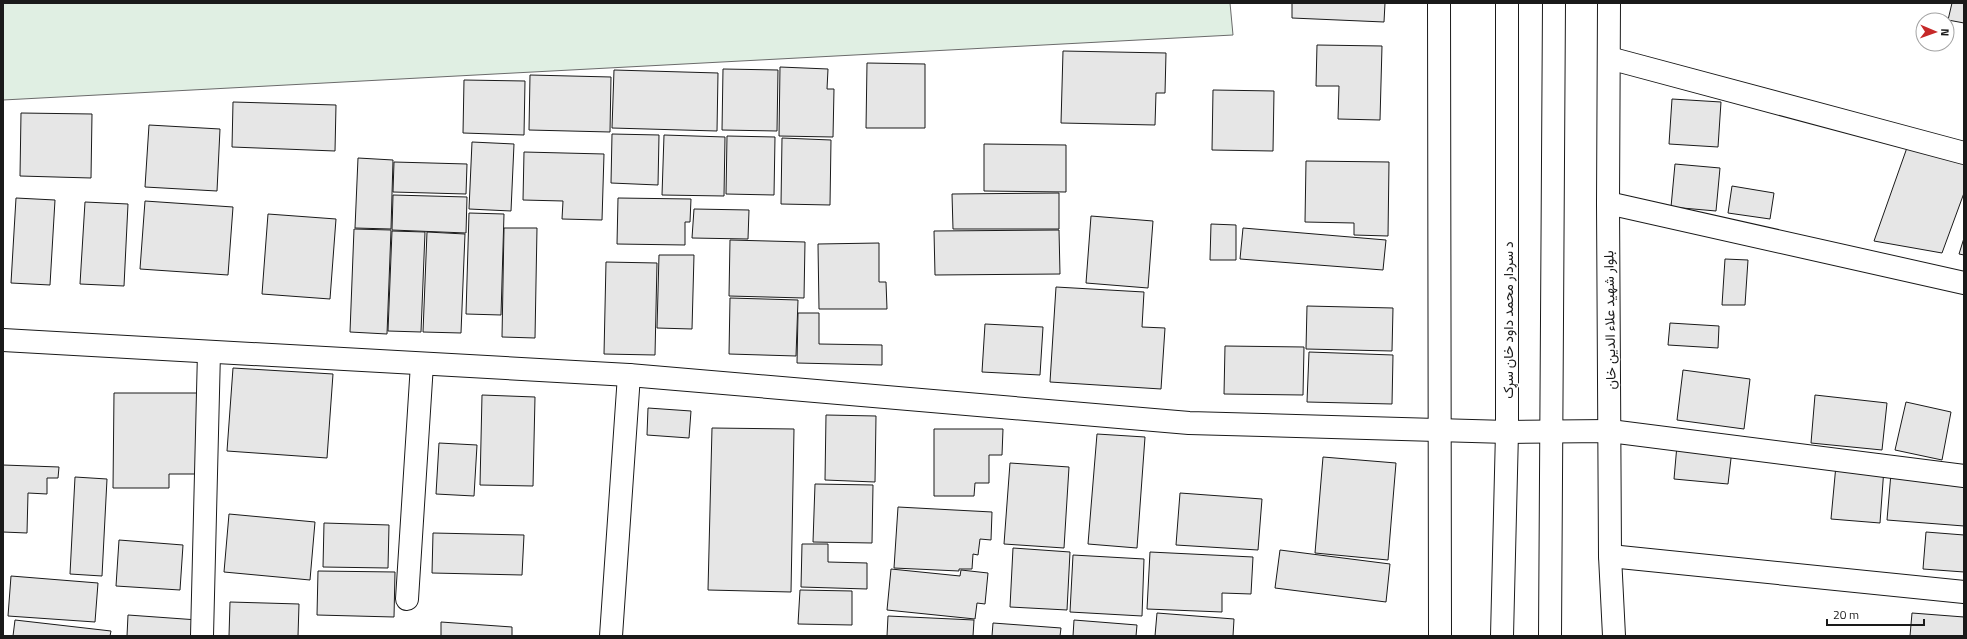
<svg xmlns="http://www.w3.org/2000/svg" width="1967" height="639" font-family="'Titillium Web',Vazirmatn,sans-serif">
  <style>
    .green { fill: #e0efe3; stroke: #6a6a6a }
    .building { fill: #e6e6e6; stroke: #1a1a1a }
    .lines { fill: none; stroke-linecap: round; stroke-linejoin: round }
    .minor-casing { stroke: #1a1a1a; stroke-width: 24 }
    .highway-casing { stroke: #1a1a1a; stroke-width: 24 }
    .minor { stroke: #fff; stroke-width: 22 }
    .highway { stroke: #fff; stroke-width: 22 }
    .labels { text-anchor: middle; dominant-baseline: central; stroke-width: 3; stroke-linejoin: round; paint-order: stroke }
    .street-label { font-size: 14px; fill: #1a1a1a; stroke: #fff }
  </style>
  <rect width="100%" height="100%" fill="#fff"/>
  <polygon class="green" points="3,3 1230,3 1233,35 3,100"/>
  <g class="building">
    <polygon points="1292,3 1385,3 1384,22 1292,18"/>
    <polygon points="1952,3 1964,3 1964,23 1948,20"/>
    <polygon points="1317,45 1382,46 1380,120 1338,119 1339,86 1316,86"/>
    <polygon points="1063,51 1166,53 1165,93 1156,93 1155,125 1061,123"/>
    <polygon points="867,63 925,64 925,128 866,128"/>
    <polygon points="780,67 828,69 827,89 834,89 833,137 779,136"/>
    <polygon points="723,69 778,70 777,131 722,130"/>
    <polygon points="614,70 718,73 717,131 612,128"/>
    <polygon points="530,75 611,77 610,132 529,130"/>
    <polygon points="464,80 525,81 524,135 463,133"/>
    <polygon points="1213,90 1274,91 1273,151 1212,150"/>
    <polygon points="1672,99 1721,102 1718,147 1669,144"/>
    <polygon points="233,102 336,105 335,151 232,147"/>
    <polygon points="21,113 92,114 91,178 20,176"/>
    <polygon points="149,125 220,129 217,191 145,187"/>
    <polygon points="612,134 659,135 658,185 611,183"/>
    <polygon points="664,135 725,137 724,196 662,195"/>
    <polygon points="727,136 775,137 774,195 726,194"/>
    <polygon points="782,138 831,140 830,205 781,204"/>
    <polygon points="472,142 514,144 511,211 469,209"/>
    <polygon points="1909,142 1964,157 1964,193 1942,253 1874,241"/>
    <polygon points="984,144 1066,145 1066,192 984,191"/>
    <polygon points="524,152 604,154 602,220 562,219 563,201 523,200"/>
    <polygon points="358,158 393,160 391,229 355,228"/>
    <polygon points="1306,161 1389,162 1388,236 1354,235 1354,223 1305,222"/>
    <polygon points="394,162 467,164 466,194 393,192"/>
    <polygon points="1675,164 1720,168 1716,211 1671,207"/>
    <polygon points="1732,186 1774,193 1770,219 1728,213"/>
    <polygon points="1059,193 1059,229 953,229 952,194"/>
    <polygon points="393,195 467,197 466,233 392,230"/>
    <polygon points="16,198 55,200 50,285 11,283"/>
    <polygon points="618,198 691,199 690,222 685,222 685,245 617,244"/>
    <polygon points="145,201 233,207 228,275 140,269"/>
    <polygon points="85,202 128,204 124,286 80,284"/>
    <polygon points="694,209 749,210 748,239 692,238"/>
    <polygon points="469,213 504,214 501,315 466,314"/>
    <polygon points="268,214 336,219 330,299 262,294"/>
    <polygon points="1091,216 1153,221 1148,288 1086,283"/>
    <polygon points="1211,224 1236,225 1236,260 1210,260"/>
    <polygon points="504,228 537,228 535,338 502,337"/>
    <polygon points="1243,228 1386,240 1383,270 1240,259"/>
    <polygon points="354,229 391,230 387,334 350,332"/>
    <polygon points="1059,230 1060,274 935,275 934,231"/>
    <polygon points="392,231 425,232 421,332 388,331"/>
    <polygon points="427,232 465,234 461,333 423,332"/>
    <polygon points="1964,238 1964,255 1959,254"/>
    <polygon points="730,240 805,242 804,298 729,296"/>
    <polygon points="879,243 879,282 886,282 887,309 819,309 818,244"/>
    <polygon points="659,255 694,255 692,329 657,328"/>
    <polygon points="1725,259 1748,260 1745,305 1722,305"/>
    <polygon points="606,262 657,263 655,355 604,354"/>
    <polygon points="1056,287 1144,292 1142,327 1165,328 1161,389 1050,382"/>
    <polygon points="730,298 798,300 796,356 729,354"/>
    <polygon points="1307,306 1393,308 1392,351 1306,349"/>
    <polygon points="798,313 819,313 819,344 882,345 882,365 797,363"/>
    <polygon points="1670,323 1719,326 1718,348 1668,345"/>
    <polygon points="985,324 1043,327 1040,375 982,372"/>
    <polygon points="1225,346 1304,347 1303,395 1224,394"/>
    <polygon points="1309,352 1393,355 1392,404 1307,402"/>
    <polygon points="233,368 333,374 327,458 227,451"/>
    <polygon points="1683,370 1750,379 1744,429 1677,420"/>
    <polygon points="114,393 200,393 201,474 169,474 169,488 113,488"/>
    <polygon points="482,395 535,397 533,486 480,485"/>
    <polygon points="1815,395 1887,403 1882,450 1811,443"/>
    <polygon points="1906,402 1951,412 1942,460 1895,450"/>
    <polygon points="648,408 691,411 689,438 647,435"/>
    <polygon points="826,415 876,416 875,482 825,480"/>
    <polygon points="712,428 794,429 791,592 708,590"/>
    <polygon points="934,429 1003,429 1002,455 989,455 989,483 975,483 974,496 934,496"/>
    <polygon points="1097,434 1145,437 1137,548 1088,544"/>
    <polygon points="439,443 477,445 474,496 436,494"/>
    <polygon points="1677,445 1732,450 1728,484 1674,479"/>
    <polygon points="1323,457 1396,463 1388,560 1315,553"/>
    <polygon points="1010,463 1069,467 1064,548 1004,544"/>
    <polygon points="3,465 59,467 58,478 47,478 47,494 28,493 27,533 3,532"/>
    <polygon points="1836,465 1884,468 1880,523 1831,519"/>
    <polygon points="1891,473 1964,479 1964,526 1887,520"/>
    <polygon points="75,477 107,479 102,576 70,574"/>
    <polygon points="815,484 873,485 872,543 813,542"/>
    <polygon points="1180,493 1262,499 1258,550 1176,545"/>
    <polygon points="898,507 992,512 991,540 980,539 978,555 973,554 972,569 959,569 959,571 894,568"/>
    <polygon points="229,514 315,522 310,580 224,572"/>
    <polygon points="324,523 389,525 388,568 323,567"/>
    <polygon points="1926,532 1964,535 1964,572 1923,569"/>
    <polygon points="433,533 524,535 522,575 432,573"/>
    <polygon points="119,540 183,545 180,590 116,586"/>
    <polygon points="802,544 828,544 828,562 867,563 867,589 801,587"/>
    <polygon points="1013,548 1070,552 1067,610 1010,607"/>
    <polygon points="1280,550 1390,564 1386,602 1275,588"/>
    <polygon points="1150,552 1253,557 1251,594 1222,593 1222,612 1147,609"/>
    <polygon points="1073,555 1144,559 1142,616 1070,612"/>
    <polygon points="891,569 960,576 961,570 988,573 985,604 977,603 975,619 887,610"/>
    <polygon points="318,571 395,572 394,617 317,615"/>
    <polygon points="11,576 98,583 95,622 8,616"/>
    <polygon points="800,590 852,591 852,625 798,624"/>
    <polygon points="230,602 299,604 298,636 229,636"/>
    <polygon points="1157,613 1234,619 1233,636 1155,636"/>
    <polygon points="1912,613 1964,617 1964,636 1910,636"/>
    <polygon points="128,615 198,620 197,636 127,636"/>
    <polygon points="888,616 974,620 973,636 887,636"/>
    <polygon points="15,620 111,631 110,636 13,636"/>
    <polygon points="1074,620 1137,625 1136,636 1073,636"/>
    <polygon points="441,622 512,627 512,636 441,636"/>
    <polygon points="993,623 1061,628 1060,636 992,636"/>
  </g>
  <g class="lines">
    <g class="minor-casing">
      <g id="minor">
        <polyline points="1439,3 1440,636"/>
        <polyline points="1609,3 1608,203 1610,556 1614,636"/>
        <polyline points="1609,58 1964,153"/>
        <polyline points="1608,203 1964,283"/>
        <polyline points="3,340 629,375 1189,423 1507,432 1610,431 1964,476"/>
        <polyline points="1610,556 1964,592"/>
        <polyline points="407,599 422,364"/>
        <polyline points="202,636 209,352"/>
        <polyline points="611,636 629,375"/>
      </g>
    </g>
    <g class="highway-casing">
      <g id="highway">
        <polyline points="1502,636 1507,432 1507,3"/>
        <polyline points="1550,636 1554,3"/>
      </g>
    </g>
    <use href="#minor" class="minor"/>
    <use href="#highway" class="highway"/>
  </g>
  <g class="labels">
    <g class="street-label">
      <text transform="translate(1507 320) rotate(-90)">د سردار محمد داود خان سړک</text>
      <text transform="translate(1609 320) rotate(-91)">بلوار شهید علاء الدین خان</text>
    </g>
  </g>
  <rect width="1967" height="639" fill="none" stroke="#1a1a1a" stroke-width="8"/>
  <g transform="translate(1935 32) rotate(92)"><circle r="19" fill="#ffffff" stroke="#a3a3a3"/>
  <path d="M0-3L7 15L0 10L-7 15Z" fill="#c62828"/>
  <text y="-6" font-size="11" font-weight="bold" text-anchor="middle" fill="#1a1a1a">N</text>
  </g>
  <path d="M1827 619v6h97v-6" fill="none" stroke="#1a1a1a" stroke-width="2"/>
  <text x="1833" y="619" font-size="12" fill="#1a1a1a" stroke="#ffffff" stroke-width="3" paint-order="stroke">20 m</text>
</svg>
